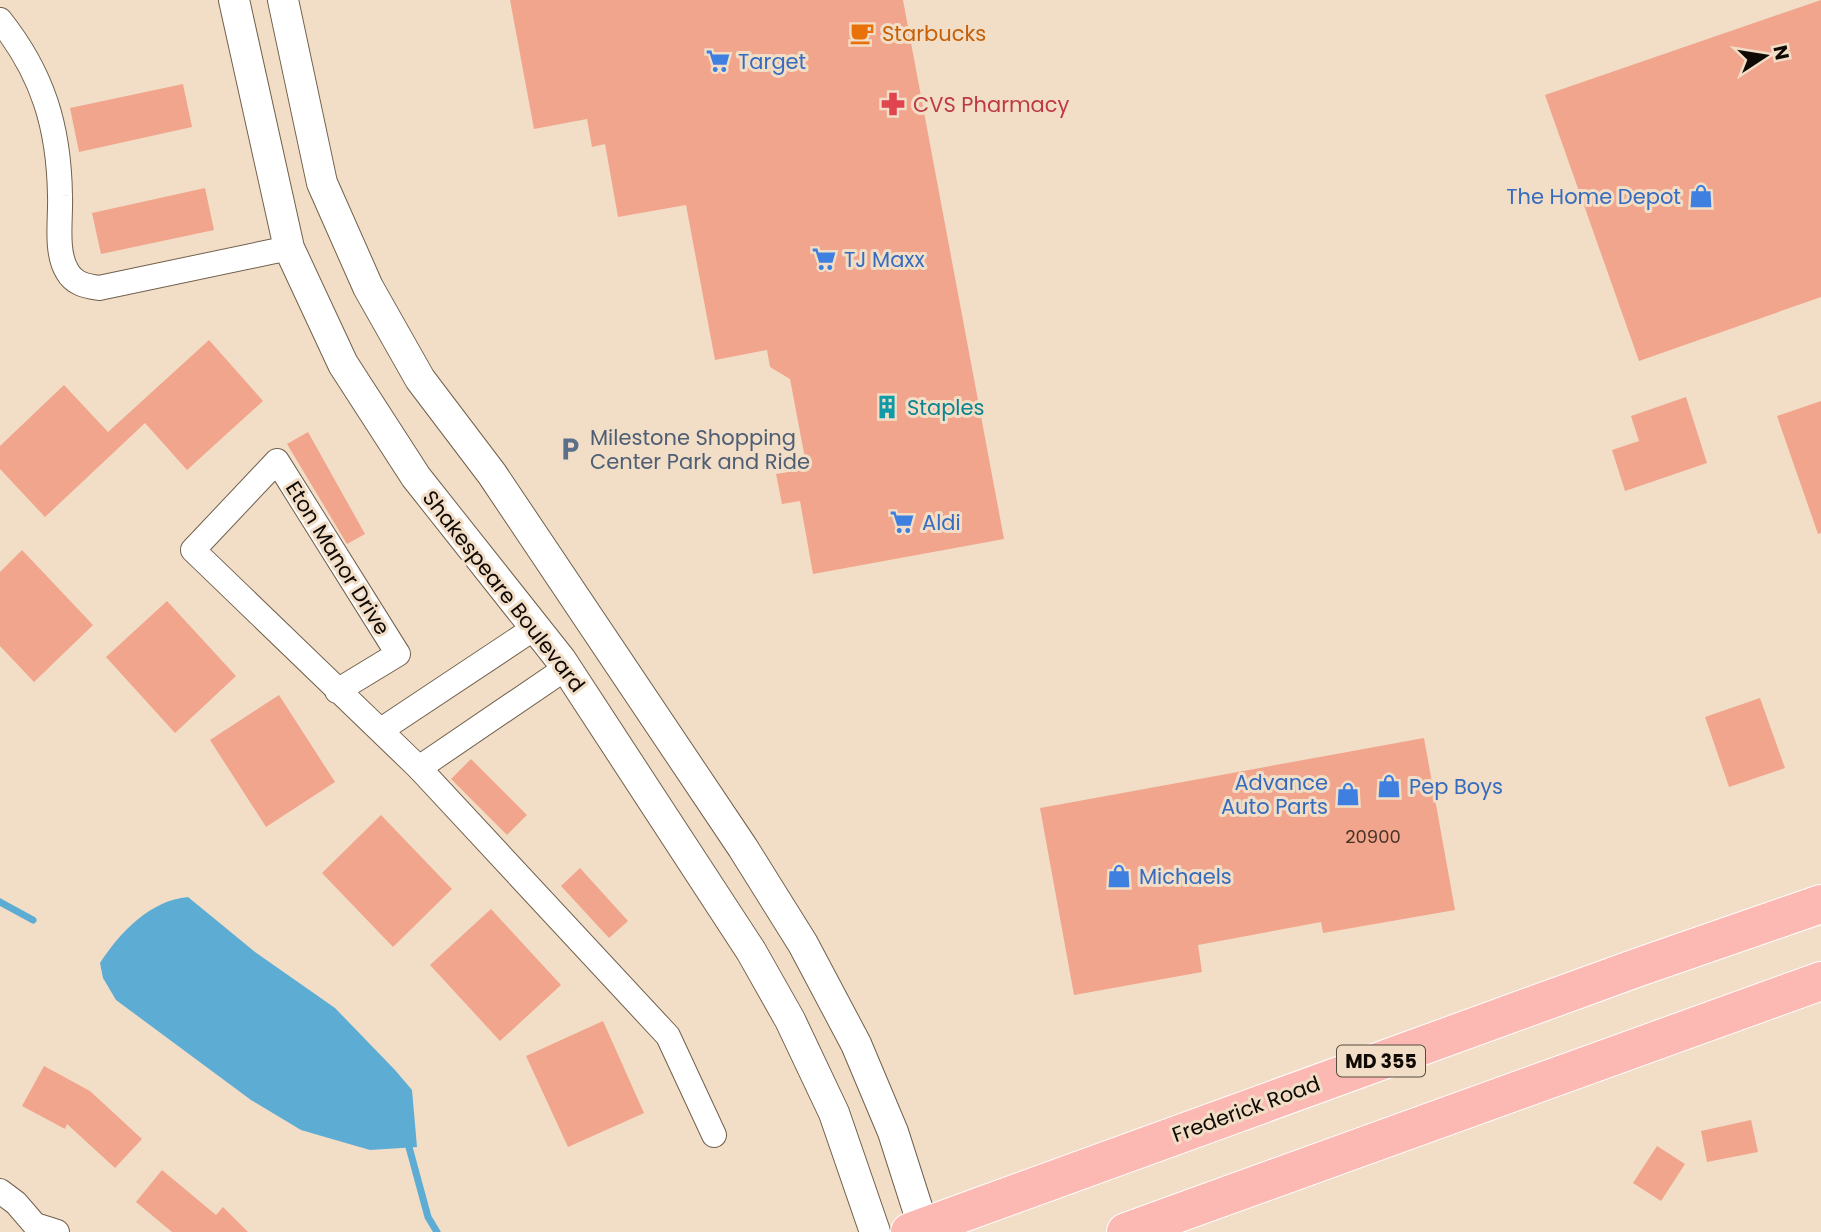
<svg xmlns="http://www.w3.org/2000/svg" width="1821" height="1232" font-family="Poppins,sans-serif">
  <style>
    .water { fill: #5dacd4 }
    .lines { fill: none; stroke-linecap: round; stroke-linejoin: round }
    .stream { stroke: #5dacd4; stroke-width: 7 }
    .building { fill: #f1a58c }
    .minor-casing { stroke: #71604c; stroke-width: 26 }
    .tertiary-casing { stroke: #71604c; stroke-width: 32 }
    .primary-casing { stroke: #fff; stroke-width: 40 }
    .minor { stroke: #fff; stroke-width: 24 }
    .tertiary { stroke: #fff; stroke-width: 30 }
    .primary { stroke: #fcb9b3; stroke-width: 38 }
    .labels { text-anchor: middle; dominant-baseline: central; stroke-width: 6; stroke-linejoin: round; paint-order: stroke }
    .number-label { font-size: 18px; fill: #483126 }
    .shield { fill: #f2dec7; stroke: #544a3e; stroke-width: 2 }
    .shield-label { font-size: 19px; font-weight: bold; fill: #100a04 }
    .food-label { font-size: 21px; fill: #c56008; stroke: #f2dec7; text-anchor: start }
    .shop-label { font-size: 21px; fill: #366cbe; stroke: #f2dec7; text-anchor: start }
    .health-label { font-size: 21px; fill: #be3a42; stroke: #f2dec7; text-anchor: start }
    .culture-label { font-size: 21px; fill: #0d838f; stroke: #f2dec7; text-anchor: start }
    .service-label { font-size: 21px; fill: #4e5e75; stroke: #f2dec7; text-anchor: start }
    .street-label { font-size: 21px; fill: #100a04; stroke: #f2dec7 }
  </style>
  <rect width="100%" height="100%" fill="#f2dec7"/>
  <path class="water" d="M188 897 255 952 335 1008 395 1070 412 1090 417 1147 370 1150 301 1130 251 1100 116 1000 103 978 100 963C120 932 151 900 188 897Z"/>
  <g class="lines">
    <g class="stream">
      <polyline points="0,902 33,920"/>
      <polyline points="409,1147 428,1217 437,1232"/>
    </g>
  </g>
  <g class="building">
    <polygon points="510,0 903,0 1004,539 813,574 800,501 782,504 776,474 807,469 790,379 770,367 767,350 715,360 686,205 618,217 605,144 592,147 587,119 534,129"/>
    <polygon points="1821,0 1821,297 1639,361 1545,95"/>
    <polygon points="183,84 192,127 79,152 70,108"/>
    <polygon points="205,188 214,230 101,254 92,213"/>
    <polygon points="209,340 263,401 187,470 145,423 45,517 0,469 0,446 64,385 108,432"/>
    <polygon points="1686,397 1707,463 1625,491 1612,450 1639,441 1631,416"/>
    <polygon points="1821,401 1821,533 1818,534 1777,416"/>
    <polygon points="308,432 365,534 347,544 287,444"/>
    <polygon points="22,550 93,625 34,682 0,646 0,572"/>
    <polygon points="167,601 236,676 175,733 106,657"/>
    <polygon points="279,695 335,782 266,827 210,740"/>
    <polygon points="1760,698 1785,768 1729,787 1705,717"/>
    <polygon points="1424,738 1455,910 1323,933 1321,922 1198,945 1202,972 1074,995 1040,808"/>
    <polygon points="471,759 527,815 507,835 451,779"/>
    <polygon points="381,815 452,889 393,947 322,873"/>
    <polygon points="580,868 628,921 609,938 561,886"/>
    <polygon points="491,909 561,985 500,1041 430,965"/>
    <polygon points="603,1021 644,1113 568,1147 526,1056"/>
    <polygon points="44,1066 90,1091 142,1139 115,1168 67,1124 65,1129 22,1106"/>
    <polygon points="1751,1120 1758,1152 1707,1162 1701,1131"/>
    <polygon points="1657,1146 1685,1164 1661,1201 1633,1183"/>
    <polygon points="162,1170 216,1215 223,1207 248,1232 172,1232 136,1202"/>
  </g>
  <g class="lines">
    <g class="minor-casing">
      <g id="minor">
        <path d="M0 20C43 74 59 127 60 196 61 218 55 251 67 271 74 284 86 286 99 288L289 248"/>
        <polyline points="337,691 398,654 277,461 193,550 419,768 668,1036 714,1135"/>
        <polyline points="381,730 536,627"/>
        <polyline points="419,768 566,668"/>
        <polyline points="0,1191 16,1203 35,1225 57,1232"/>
      </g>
    </g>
    <g class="tertiary-casing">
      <g id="tertiary">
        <polyline points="234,0 289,248 343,364 416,477 561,660 751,951 790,1020 834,1113 875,1232"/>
        <polyline points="283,0 322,183 368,287 420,379 492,474 743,848 803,944 856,1044 893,1132 925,1232"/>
      </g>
    </g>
    <g class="primary-casing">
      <g id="primary">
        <polyline points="910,1232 1639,967 1821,904"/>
        <polyline points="1126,1232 1821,981"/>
      </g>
    </g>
    <use href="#minor" class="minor"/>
    <use href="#tertiary" class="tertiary"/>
    <use href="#primary" class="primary"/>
  </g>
  <defs>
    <g id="cafe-bare" transform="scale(1.89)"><path d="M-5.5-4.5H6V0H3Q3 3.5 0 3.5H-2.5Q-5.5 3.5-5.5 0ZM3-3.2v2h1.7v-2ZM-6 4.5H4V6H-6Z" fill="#e8710a" stroke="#f2dec7" stroke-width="2.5" paint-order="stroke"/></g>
    <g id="supermarket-bare" transform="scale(1.89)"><path d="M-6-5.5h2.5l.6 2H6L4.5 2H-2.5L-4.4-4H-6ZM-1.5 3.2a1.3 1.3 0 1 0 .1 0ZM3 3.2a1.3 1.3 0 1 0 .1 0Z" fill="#3f7fe0" stroke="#f2dec7" stroke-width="2.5" paint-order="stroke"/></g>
    <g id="pharmacy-bare" transform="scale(1.89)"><path d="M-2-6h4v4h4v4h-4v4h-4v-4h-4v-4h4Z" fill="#e0444e" stroke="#f2dec7" stroke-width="2.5" paint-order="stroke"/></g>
    <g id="shop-bare" transform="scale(1.89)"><path d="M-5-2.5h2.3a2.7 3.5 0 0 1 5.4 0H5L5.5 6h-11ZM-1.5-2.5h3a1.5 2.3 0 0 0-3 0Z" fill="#3f7fe0" stroke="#f2dec7" stroke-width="2.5" paint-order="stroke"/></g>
    <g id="building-bare" transform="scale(1.89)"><path d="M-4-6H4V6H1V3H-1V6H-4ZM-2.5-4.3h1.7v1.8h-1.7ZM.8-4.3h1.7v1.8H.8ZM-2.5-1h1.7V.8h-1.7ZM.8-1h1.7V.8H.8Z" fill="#0f9aa8" stroke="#f2dec7" stroke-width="2.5" paint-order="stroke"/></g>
    <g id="parking-bare" transform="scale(1.89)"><path d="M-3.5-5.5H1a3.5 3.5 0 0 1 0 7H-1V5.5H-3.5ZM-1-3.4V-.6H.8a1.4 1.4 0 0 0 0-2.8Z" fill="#5c6f8a" stroke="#f2dec7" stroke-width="2.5" paint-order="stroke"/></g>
  </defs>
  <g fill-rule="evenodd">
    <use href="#cafe-bare" x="862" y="33"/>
    <use href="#supermarket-bare" x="718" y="61"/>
    <use href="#pharmacy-bare" x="893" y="104"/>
    <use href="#shop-bare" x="1701" y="196"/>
    <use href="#supermarket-bare" x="824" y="259"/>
    <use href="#building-bare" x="887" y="407"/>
    <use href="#parking-bare" x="570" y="449"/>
    <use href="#supermarket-bare" x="902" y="522"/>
    <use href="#shop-bare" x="1389" y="786"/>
    <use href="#shop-bare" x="1348" y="794"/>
    <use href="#shop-bare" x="1119" y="876"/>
  </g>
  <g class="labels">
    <g class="number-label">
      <text x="1373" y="836">20900</text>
    </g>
    <rect class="shield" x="1337" y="1045.5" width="88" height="31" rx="5"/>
    <g class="shield-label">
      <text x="1381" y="1061">MD 355</text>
    </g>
    <g class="food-label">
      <text x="882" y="33">Starbucks</text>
    </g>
    <g class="shop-label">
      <text x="738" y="61">Target</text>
      <text x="1681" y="196" text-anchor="end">The Home Depot</text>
      <text x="844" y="259">TJ Maxx</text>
      <text x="922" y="522">Aldi</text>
      <text x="1328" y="782" text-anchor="end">Advance<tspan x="1328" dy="24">Auto Parts</tspan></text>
      <text x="1409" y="786">Pep Boys</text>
      <text x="1139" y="876">Michaels</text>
    </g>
    <g class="health-label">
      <text x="913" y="104">CVS Pharmacy</text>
    </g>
    <g class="culture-label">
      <text x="907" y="407">Staples</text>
    </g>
    <g class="service-label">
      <text x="590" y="437">Milestone Shopping<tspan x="590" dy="24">Center Park and Ride</tspan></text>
    </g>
    <g class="street-label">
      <text transform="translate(338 558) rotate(58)">Eton Manor Drive</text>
      <text transform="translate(504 591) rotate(52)">Shakespeare Boulevard</text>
      <text transform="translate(1246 1109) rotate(-20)">Frederick Road</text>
    </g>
  </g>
  <g transform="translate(1765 56) rotate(78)" stroke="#f2dec7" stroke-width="5" paint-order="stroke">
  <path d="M0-5L12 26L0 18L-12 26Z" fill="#100a04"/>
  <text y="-10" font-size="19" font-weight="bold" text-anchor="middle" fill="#100a04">N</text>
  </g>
</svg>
